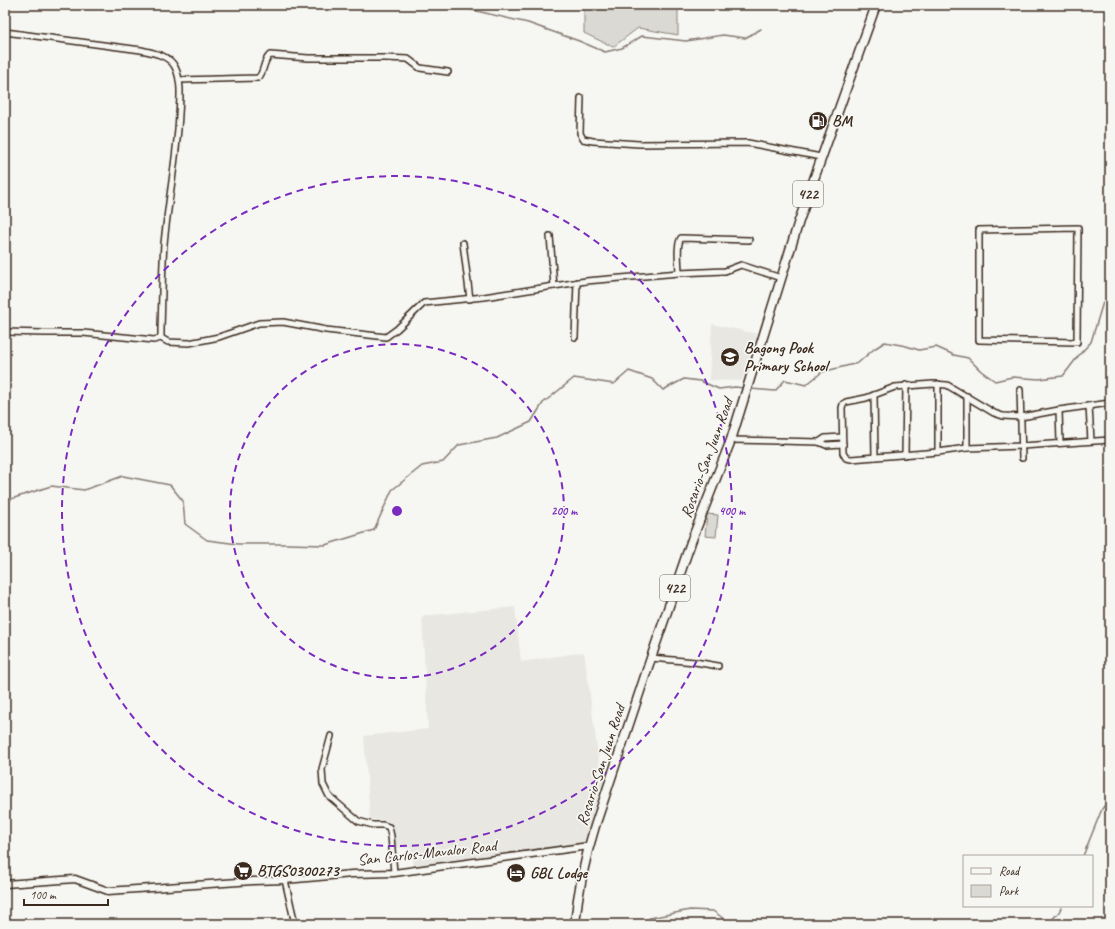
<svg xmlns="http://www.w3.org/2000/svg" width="1115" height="929" font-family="Caveat,sans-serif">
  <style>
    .built { fill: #e8e7e2 }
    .green { fill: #dad9d3; stroke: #8a8278 }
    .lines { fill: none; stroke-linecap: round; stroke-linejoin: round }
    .stream { stroke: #857a71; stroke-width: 1.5 }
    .minor-casing { stroke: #3b2a1e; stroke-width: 8 }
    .tertiary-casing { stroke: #3b2a1e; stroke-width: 9 }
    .primary-casing { stroke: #3b2a1e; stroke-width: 11 }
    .minor { stroke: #f6f6f2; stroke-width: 5 }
    .tertiary { stroke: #f6f6f2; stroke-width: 6 }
    .primary { stroke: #f6f6f2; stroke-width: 8 }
    .ring { fill: none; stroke: #7b2cbf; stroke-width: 2; stroke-dasharray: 7 5 }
    .labels { text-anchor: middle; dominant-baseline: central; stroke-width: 3.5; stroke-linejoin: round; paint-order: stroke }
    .shield { fill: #f6f6f2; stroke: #73675e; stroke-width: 1 }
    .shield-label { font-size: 15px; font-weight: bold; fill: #3b2a1e }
    .poi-label { font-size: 16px; font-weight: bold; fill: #3b2a1e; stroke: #f6f6f2; text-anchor: start }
    .street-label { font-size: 16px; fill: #3b2a1e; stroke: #f6f6f2 }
    .centre { fill: #7b2cbf; stroke: #f6f6f2; stroke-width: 2 }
    .ring-label { font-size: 12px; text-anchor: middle; font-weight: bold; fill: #7b2cbf; stroke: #f6f6f2; stroke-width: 3.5; stroke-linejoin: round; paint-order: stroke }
  </style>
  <rect width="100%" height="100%" fill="#f6f6f2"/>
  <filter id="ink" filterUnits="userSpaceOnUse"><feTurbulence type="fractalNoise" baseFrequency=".025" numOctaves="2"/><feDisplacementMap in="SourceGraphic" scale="8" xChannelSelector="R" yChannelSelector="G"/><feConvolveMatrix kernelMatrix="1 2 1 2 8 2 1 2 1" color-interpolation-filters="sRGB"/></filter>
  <g filter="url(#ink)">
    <g class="built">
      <polygon points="712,324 757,334 742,381 709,380"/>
      <polygon points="515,607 521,662 584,652 601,777 607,776 597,799 584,844 414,867 411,848 393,848 390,822 370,819 364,736 428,729 422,616"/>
    </g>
    <g class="green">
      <polygon points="584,5 678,5 678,35 638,28 613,47 584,33"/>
      <polygon points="707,514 718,515 716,537 705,536"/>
    </g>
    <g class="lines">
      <g class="stream">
        <polyline points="451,5 528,23 579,41 605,52 622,48 642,36 686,41 723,35 745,38 761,29"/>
        <polyline points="750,389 775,391 785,380 806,385 822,372 858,363 874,349 885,342 906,346 919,350 936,347 954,355 968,358 981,371 995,381 1012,377 1039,379 1063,376 1079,355 1091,342 1103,302 1110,301"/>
        <polyline points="5,501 51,486 84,490 123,476 170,485 183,501 185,524 207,540 238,544 287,544 325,545 374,530 392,490 422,466 443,462 459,445 497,438 531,422 543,403 574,378 614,384 629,371 652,379 663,390 684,379 700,381 719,389 735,387 744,388"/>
        <polyline points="1083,856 1102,809 1110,798"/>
        <polyline points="640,924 650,918 690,910 713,911 727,921 728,924"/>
        <polyline points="1048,924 1059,912 1062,906"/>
      </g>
      <g class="minor-casing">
        <g id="minor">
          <path d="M5 32 141 50C153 53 169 55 175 67 182 81 180 99 179 114 177 158 168 201 164 244 162 272 162 301 161 329V338L168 342 189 343 219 337 259 323 283 322 326 330 386 337 397 329 424 303 484 297 586 281 679 273 725 271 741 265 781 278"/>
          <path d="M179 80 258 78C265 72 262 62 270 55L308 58H385L408 59 420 68 448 72"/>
          <polyline points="581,98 580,133 583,139 593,141 639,144 748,143 821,157"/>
          <polygon points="1078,228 1077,342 979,340 979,230"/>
          <polyline points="550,236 554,286"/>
          <polyline points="463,243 470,299"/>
          <path d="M679 273C679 264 676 245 681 238L749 240"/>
          <polyline points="5,332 44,333 83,333 154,340 161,338"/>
          <polyline points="575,337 577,282"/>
          <polyline points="938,384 938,452"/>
          <polyline points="1020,390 1022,458"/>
          <polyline points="874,395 875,457"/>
          <polyline points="1110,403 1059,410 1021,417 1003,416 994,413 947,385 933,384 895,387 866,398 846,402 843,404 842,408 843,453 846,458 851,459 938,452 967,448 1022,446 1110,440"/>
          <polyline points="1089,406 1091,441"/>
          <polyline points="1059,410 1060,443"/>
          <polyline points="731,440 819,442 826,445 843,444"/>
          <polyline points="819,442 825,438 842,437"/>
          <polyline points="967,448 967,396"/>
          <polyline points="905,455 906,385"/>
          <polyline points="651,658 695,662 718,666"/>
          <polyline points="331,736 322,769 323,784 329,796 358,821 373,825 383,825 389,827 391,836 394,873"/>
          <polyline points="285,880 295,924"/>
        </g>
      </g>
      <g class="tertiary-casing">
        <polyline id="tertiary" points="5,884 75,879 108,891 253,881 285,880 352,874 394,873 589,846"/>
      </g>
      <g class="primary-casing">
        <path id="primary" d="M575 924C578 891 585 858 595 826L651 658 691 542 731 440 799 221 876 5"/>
      </g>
      <use href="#minor" class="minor"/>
      <use href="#tertiary" class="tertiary"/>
      <use href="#primary" class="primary"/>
    </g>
  </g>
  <g class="ring">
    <circle cx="397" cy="511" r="167"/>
    <circle cx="397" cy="511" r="335"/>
  </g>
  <defs>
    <g id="fuel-disc" transform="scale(1)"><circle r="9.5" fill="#3b2a1e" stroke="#f6f6f2"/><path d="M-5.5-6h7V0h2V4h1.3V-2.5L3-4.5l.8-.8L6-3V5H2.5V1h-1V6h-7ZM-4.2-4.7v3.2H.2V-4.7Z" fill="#fff"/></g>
    <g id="school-disc" transform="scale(1)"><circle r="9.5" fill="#3b2a1e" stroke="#f6f6f2"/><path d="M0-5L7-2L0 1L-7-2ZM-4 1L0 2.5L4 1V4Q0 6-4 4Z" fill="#fff"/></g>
    <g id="supermarket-disc" transform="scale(1)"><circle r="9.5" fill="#3b2a1e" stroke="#f6f6f2"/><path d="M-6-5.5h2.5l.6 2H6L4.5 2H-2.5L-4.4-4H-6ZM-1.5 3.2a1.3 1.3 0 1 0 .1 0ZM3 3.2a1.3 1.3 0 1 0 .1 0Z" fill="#fff"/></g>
    <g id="hotel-disc" transform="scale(1)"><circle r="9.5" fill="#3b2a1e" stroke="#f6f6f2"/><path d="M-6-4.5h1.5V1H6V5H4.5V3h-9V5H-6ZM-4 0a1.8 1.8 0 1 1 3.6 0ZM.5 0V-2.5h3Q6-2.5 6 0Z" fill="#fff"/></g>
  </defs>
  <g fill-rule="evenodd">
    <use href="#fuel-disc" x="818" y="121"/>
    <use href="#school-disc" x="730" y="357"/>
    <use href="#supermarket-disc" x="243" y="871"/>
    <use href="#hotel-disc" x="516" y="873"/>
  </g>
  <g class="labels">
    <g class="shield">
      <rect x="793" y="181" width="30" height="26" rx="3"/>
      <rect x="660" y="575" width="30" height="26" rx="3"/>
    </g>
    <g class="shield-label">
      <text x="808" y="194">422</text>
      <text x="675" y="588">422</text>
    </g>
    <g class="poi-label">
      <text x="832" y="121">BM</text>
      <text x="744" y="348">Bagong Pook<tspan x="744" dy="18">Primary School</tspan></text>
      <text x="257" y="871">BTGS0300273</text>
      <text x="530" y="873">GBL Lodge</text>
    </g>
    <g class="street-label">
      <text transform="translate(707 458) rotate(-70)">Rosario-San Juan Road</text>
      <text transform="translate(601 765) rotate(-72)">Rosario-San Juan Road</text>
      <text transform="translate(427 853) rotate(-6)">San Carlos-Mavalor Road</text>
    </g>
  </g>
  <circle cx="397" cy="511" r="6" class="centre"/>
  <g class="ring-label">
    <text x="564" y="515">200 m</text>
    <text x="732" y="515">400 m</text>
  </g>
  <rect width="1115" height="929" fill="none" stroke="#f6f6f2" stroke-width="20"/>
  <rect x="10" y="10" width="1095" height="909" fill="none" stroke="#3b2a1e" stroke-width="1.5" filter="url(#ink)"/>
  <rect x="963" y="855" width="130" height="52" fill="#f6f6f2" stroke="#aba49d"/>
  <rect x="971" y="868" width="20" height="6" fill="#f6f6f2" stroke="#aba49d"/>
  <text x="999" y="875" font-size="12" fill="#3b2a1e">Road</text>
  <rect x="971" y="885" width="20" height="12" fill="#dad9d3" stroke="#aba49d"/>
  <text x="999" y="895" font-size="12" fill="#3b2a1e">Park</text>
  <path d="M24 899v6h84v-6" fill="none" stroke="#3b2a1e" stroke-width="2"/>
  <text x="30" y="899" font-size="12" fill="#3b2a1e" stroke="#f6f6f2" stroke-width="3" paint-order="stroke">100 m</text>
</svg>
